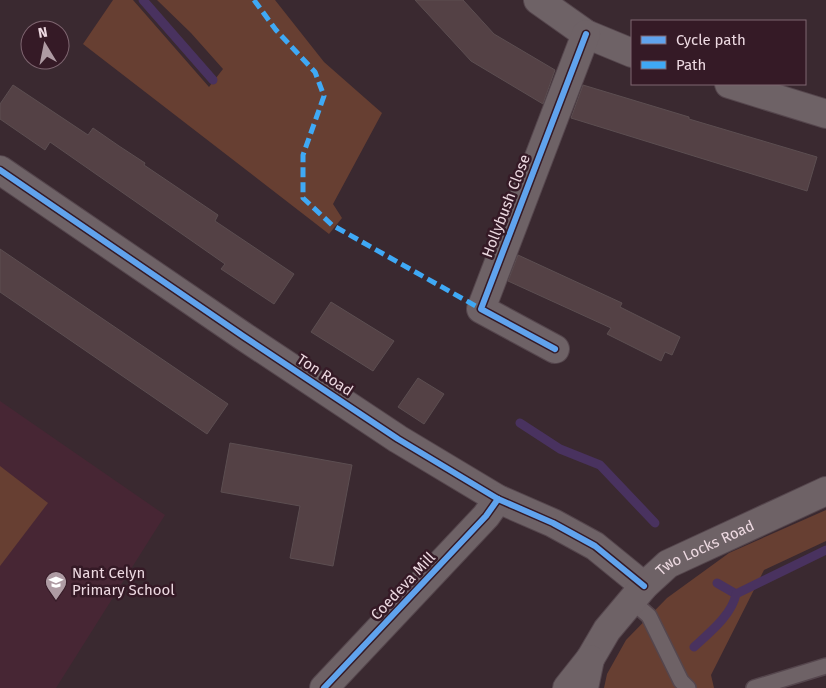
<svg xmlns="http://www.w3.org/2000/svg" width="826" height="688" font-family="'Fira Sans',sans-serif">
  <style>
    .built { fill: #472634 }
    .green { fill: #673f32 }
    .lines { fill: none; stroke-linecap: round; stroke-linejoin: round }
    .stream { stroke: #49325f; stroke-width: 9 }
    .building { fill: #544145; stroke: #5c4e51 }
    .lane-casing { stroke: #55464d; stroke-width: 18 }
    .street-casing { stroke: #55464d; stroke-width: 30 }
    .lane { stroke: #6e6266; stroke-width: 15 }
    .street { stroke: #6e6266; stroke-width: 28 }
    .quiet { stroke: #3fa9f5; stroke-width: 5; stroke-dasharray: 10 5; stroke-linecap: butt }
    .cycleway-casing { stroke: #351a26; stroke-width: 9 }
    .cycleway { stroke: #60a3ed; stroke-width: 6 }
    .labels { text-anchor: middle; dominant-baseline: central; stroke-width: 5; stroke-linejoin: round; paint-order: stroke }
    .street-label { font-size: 15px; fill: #edd9e1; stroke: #351a26 }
    .poi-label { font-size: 15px; fill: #edd9e1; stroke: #351a26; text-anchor: start }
  </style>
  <rect width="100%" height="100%" fill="#3a2930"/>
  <polygon class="built" points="0,401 165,515 56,688 0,688"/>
  <g class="green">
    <polygon points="113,0 133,0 209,87 223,69 191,33 157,0 275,0 324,62 382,113 333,204 342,218 329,234 83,44"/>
    <polygon points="0,466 48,503 0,566"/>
    <polygon points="826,510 826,541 764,570 711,675 714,688 604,688 607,674 626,640 667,598 729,553"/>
  </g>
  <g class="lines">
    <g class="stream">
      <polyline points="143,0 213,80"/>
      <polyline points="520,423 560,449 600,465 655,523"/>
      <polyline points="717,583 736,594"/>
      <path d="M694 647C709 633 732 615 736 594L826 550"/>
    </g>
  </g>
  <g class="building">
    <polygon points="415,0 463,0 494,34 555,70 543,104 471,61"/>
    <polygon points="13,85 88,135 93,128 119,146 145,163 144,165 218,215 215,221 294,274 274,304 221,269 225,264 50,142 45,150 0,119 0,104"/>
    <polygon points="583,85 689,117 689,119 817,157 807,191 571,118"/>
    <polygon points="0,249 228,404 207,434 0,292"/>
    <polygon points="518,255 622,303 620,307 680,337 672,355 665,352 661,361 607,334 611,328 508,281"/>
    <polygon points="331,302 394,341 373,371 311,332"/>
    <polygon points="418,378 444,394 424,424 398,407"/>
    <polygon points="230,443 352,465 333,566 290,558 300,506 221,492"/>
  </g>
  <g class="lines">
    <g class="lane-casing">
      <g id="lane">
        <polyline points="632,601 649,616 681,681 688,688"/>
        <polyline points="754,688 826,666"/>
      </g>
    </g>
    <g class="street-casing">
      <g id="street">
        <polyline points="538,0 586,34 632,53"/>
        <polyline points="729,84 826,114"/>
        <polyline points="0,170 243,336 398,439 498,499 553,523 595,546 644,586"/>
        <polyline points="555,349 481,309 586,34"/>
        <path id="s1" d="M590 659 607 630 644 586 668 564 826 491"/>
        <polyline points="324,688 486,516 498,499"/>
        <polyline points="567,688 590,659 584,688"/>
      </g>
    </g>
    <use href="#lane" class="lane"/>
    <use href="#street" class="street"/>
    <polyline class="quiet" points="254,0 276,30 315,72 324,96 303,155 303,198 332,225 481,309"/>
    <g class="cycleway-casing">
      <g id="cycleway">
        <polyline points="0,170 243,336 398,439 498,499 553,523 595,546 644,586"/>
        <polyline points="555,349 481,309 586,34"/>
        <polyline points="324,688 486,516 498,499"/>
      </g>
    </g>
    <use href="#cycleway" class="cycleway"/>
  </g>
  <defs>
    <g id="school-pin" transform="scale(1.125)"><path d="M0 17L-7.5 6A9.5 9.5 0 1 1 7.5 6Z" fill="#ae9ba3" stroke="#351a26"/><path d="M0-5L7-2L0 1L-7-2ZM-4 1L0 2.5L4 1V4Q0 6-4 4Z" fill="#fff"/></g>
  </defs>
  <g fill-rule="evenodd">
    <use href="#school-pin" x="56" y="582"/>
  </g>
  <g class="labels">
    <g class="street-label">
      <text transform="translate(506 206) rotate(-69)">Hollybush Close</text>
      <text transform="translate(325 375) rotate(33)">Ton Road</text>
      <text stroke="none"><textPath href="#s1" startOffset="164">Two Locks Road</textPath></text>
      <text transform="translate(403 586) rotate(-47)">Coedeva Mill</text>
    </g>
    <g class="poi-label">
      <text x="72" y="573">Nant Celyn<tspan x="72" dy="17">Primary School</tspan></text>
    </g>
  </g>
  <rect x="631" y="20" width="175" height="65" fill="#351a26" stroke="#7f6671"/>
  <rect x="641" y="36" width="25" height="8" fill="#60a3ed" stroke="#7f6671"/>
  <text x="676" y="45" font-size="15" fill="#edd9e1">Cycle path</text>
  <rect x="641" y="61" width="25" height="8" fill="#3fa9f5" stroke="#7f6671"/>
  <text x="676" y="70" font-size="15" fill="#edd9e1">Path</text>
  <g transform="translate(45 45) rotate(350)"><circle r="24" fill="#351a26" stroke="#7f6671"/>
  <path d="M0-4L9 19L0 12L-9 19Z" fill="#ae9ba3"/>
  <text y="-8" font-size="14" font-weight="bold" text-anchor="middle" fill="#edd9e1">N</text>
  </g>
</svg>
